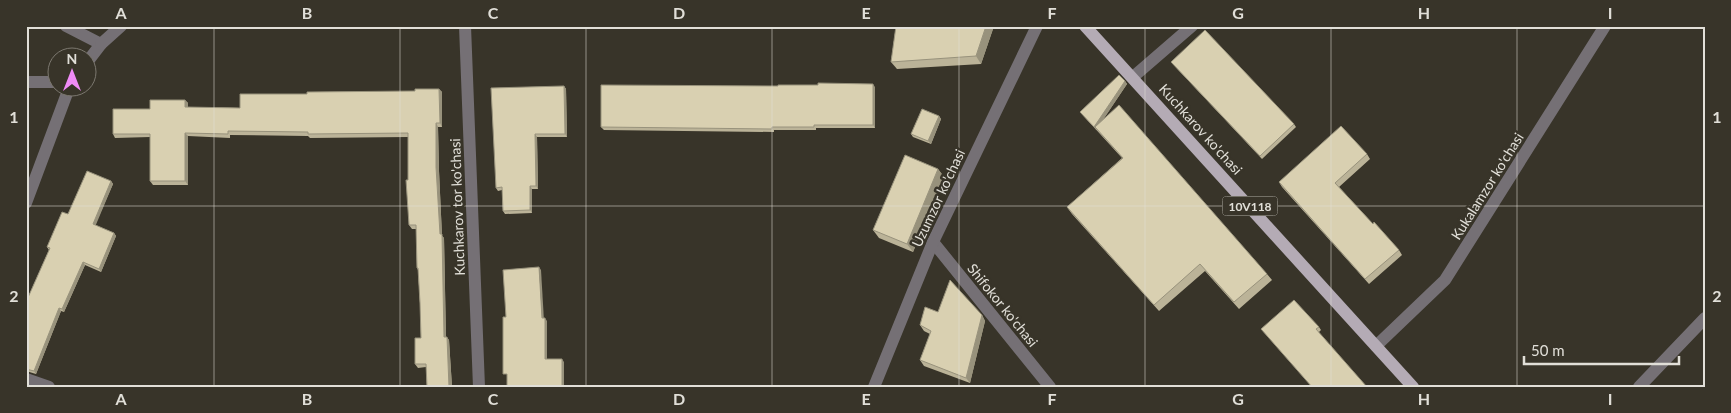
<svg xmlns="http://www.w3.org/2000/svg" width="1731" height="413" font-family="Lato,sans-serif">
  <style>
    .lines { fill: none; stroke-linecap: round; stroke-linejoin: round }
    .minor { stroke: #757075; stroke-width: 12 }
    .major { stroke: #b4abb5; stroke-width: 12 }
    .wall { fill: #bbb398 }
    .shaded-wall { fill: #98927c }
    .building { fill: #d9d0b1; stroke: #98927c }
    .grid { fill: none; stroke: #e1dfd8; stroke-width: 1; stroke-opacity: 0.55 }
    .labels { text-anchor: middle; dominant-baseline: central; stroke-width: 5; stroke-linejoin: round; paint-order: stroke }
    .shield { fill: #383429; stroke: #aeaca4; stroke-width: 1 }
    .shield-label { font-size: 12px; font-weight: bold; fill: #e1dfd8 }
    .street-label { font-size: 14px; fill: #e1dfd8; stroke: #383429 }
    .neatline { fill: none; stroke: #e1dfd8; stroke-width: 2 }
    .grid-label { font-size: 16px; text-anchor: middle; font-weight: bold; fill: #e1dfd8 }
  </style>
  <rect width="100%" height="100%" fill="#383429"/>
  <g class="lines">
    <g class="minor">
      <polyline points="66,26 101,44 88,61"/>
      <polyline points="465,26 479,387"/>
      <polyline points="101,44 121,26"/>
      <polyline points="1133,77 1192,26"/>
      <polyline points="26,82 58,82"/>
      <polyline points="26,203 69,88"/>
      <polyline points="933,242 1050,387"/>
      <polyline points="1376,346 1445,280 1605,26"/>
      <polyline points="26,379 49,387"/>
      <polyline points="874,387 933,242 1037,26"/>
      <polyline points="1639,387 1705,318"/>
    </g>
    <polyline class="major" points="1085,26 1413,387"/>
  </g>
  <g class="wall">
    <polygon points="896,26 994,26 981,64 897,69 891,62"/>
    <polygon points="1171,62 1294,124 1296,127 1262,159"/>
    <polygon points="1125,81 1127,84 1104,118 1267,274 1272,280 1239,309 1205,271 1159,311 1072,214 1067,207 1122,158 1080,112"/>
    <polygon points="564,86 566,89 567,137 537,137 538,189 532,189 532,213 505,214 503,211 502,190 498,191 496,188"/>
    <polygon points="875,87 875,128 816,128 816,130 774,130 774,132 604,130 601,127"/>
    <polygon points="439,89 442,92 442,127 438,127 439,171 442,236 444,238 446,337 449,340 452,387 427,387 426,367 418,368 415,364 421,338 420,303 418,270 417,268 416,229 412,229 409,225 408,137 310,138 308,136 230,135 230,138 188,136 188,185 153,185 150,181 150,137 115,138 113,134 150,109 185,100 188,103 188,107 240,108 307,94 415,91"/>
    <polygon points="939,116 941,119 931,144 913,137 911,134"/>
    <polygon points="1367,154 1370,159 1339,187 1373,224 1399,250 1402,255 1369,284 1282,187 1279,182"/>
    <polygon points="938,169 944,177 913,252 879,238 873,230"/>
    <polygon points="111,181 113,184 95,225 114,233 116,236 101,272 85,265 64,312 61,311 36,374 26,371 26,302 49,250 47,247"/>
    <polygon points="938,312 982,315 985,321 970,383 924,366 920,360 930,334 924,331 920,325"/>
    <polygon points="1319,327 1321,330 1319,332 1263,332"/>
  </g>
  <g class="shaded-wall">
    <polygon points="986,26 994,26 981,64 976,56"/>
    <polygon points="1125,81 1127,84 1097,129 1095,127 1096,130 1094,127"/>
    <polygon points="873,84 875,87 875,128 873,125"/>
    <polygon points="564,86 566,89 567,137 565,134"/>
    <polygon points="439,89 442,92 442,127 440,123"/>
    <polygon points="185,100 188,103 188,111 185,107"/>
    <polygon points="939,116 941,119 931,144 928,141"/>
    <polygon points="436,123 438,127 439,171 442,236 444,238 446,341 444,337 440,234 436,167"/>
    <polygon points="185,133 188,136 188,185 185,181"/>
    <polygon points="535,134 537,137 538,189 536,186"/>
    <polygon points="938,169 944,177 913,252 907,244"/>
    <polygon points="111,181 113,184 95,227 93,224"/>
    <polygon points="530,186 532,189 532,213 530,210"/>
    <polygon points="114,233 116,236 101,272 99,269"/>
    <polygon points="83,262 85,265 64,312 62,309"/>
    <polygon points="539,267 541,270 544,321 542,318"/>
    <polygon points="59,308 61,311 36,374 34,371"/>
    <polygon points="982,315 985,321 970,383 966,378"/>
    <polygon points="545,318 547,321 547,362 545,359"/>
    <polygon points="447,337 449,340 452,387 449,387"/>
    <polygon points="562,359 564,362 564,387 562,387"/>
  </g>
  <g class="building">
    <polygon points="896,26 986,26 976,56 891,62"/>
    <polygon points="1205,30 1294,124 1260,156 1171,62"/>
    <polygon points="1119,75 1125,81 1094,127 1080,112"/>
    <polygon points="818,83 873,84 873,125 814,125 814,127 772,127 772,129 601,127 601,85 778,86 778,85 818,85"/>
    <polygon points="564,86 565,134 535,134 536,186 530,186 530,210 503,211 502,187 496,188 491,88"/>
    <polygon points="415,89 439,89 440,123 436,123 436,167 440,234 442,234 444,337 447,337 449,387 427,387 426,364 415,364 415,338 421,338 420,303 418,268 417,268 416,225 409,225 406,180 408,180 408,133 308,134 308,132 228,131 228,134 185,133 185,181 150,181 150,134 113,134 113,109 150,109 150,100 185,100 185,107 240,108 240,94 307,94 307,92 415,91"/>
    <polygon points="1119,105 1267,274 1234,302 1200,264 1154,305 1067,207 1123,158 1095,127"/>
    <polygon points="922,109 939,116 928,141 911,134"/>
    <polygon points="1341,126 1367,154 1335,183 1373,224 1374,222 1399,250 1365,279 1279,182"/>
    <polygon points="905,155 938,169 907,244 873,230"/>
    <polygon points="87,171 111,181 93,224 114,233 99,269 83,262 62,309 59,308 34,371 26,369 26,302 50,248 47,247 62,212 68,214"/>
    <polygon points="539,267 542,318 545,318 545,359 562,359 562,387 507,387 507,374 503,374 503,317 506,317 503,270"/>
    <polygon points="950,280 982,315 966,378 920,360 931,331 920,325 925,307 938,312"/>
    <polygon points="1294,300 1319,327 1316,329 1367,387 1312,387 1261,329"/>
  </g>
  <path class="grid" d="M214 26V387M400 26V387M586 26V387M772 26V387M959 26V387M1145 26V387M1331 26V387M1517 26V387M26 206H1705"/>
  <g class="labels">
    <rect class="shield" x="1222.5" y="196.5" width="55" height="19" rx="4"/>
    <g class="shield-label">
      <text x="1250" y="206">10V118</text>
    </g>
    <g class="street-label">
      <text transform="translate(1201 129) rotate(48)">Kuchkarov ko'chasi</text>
      <text transform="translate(1487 186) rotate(-58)">Kukalamzor ko'chasi</text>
      <text transform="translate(938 198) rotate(-65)">Uzumzor ko'chasi</text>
      <text transform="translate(457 207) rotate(-92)">Kuchkarov tor ko'chasi</text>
      <text transform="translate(1003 305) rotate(51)">Shifokor ko'chasi</text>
    </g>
  </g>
  <rect width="1731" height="413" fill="none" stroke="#383429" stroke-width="55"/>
  <g transform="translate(72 72)"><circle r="24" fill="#383429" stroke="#7c786f"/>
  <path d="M0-4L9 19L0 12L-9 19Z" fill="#ef8bf6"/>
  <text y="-8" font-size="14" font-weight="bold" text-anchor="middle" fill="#e1dfd8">N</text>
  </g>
  <path d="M1524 356v8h155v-8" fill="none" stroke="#e1dfd8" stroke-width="2.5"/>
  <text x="1531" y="356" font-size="15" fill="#e1dfd8" stroke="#383429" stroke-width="4" paint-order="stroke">50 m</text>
  <rect x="28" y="28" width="1676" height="358" class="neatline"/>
  <g class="grid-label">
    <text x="121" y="19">A</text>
    <text x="307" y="19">B</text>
    <text x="493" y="19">C</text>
    <text x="679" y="19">D</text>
    <text x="866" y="19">E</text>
    <text x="1052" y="19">F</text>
    <text x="1238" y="19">G</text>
    <text x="1424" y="19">H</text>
    <text x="1610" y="19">I</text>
    <text x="14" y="123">1</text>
    <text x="1717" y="123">1</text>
    <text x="14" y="302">2</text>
    <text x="1717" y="302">2</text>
    <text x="121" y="405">A</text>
    <text x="307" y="405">B</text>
    <text x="493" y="405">C</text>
    <text x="679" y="405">D</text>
    <text x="866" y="405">E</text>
    <text x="1052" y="405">F</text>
    <text x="1238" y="405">G</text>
    <text x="1424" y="405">H</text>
    <text x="1610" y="405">I</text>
  </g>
</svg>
